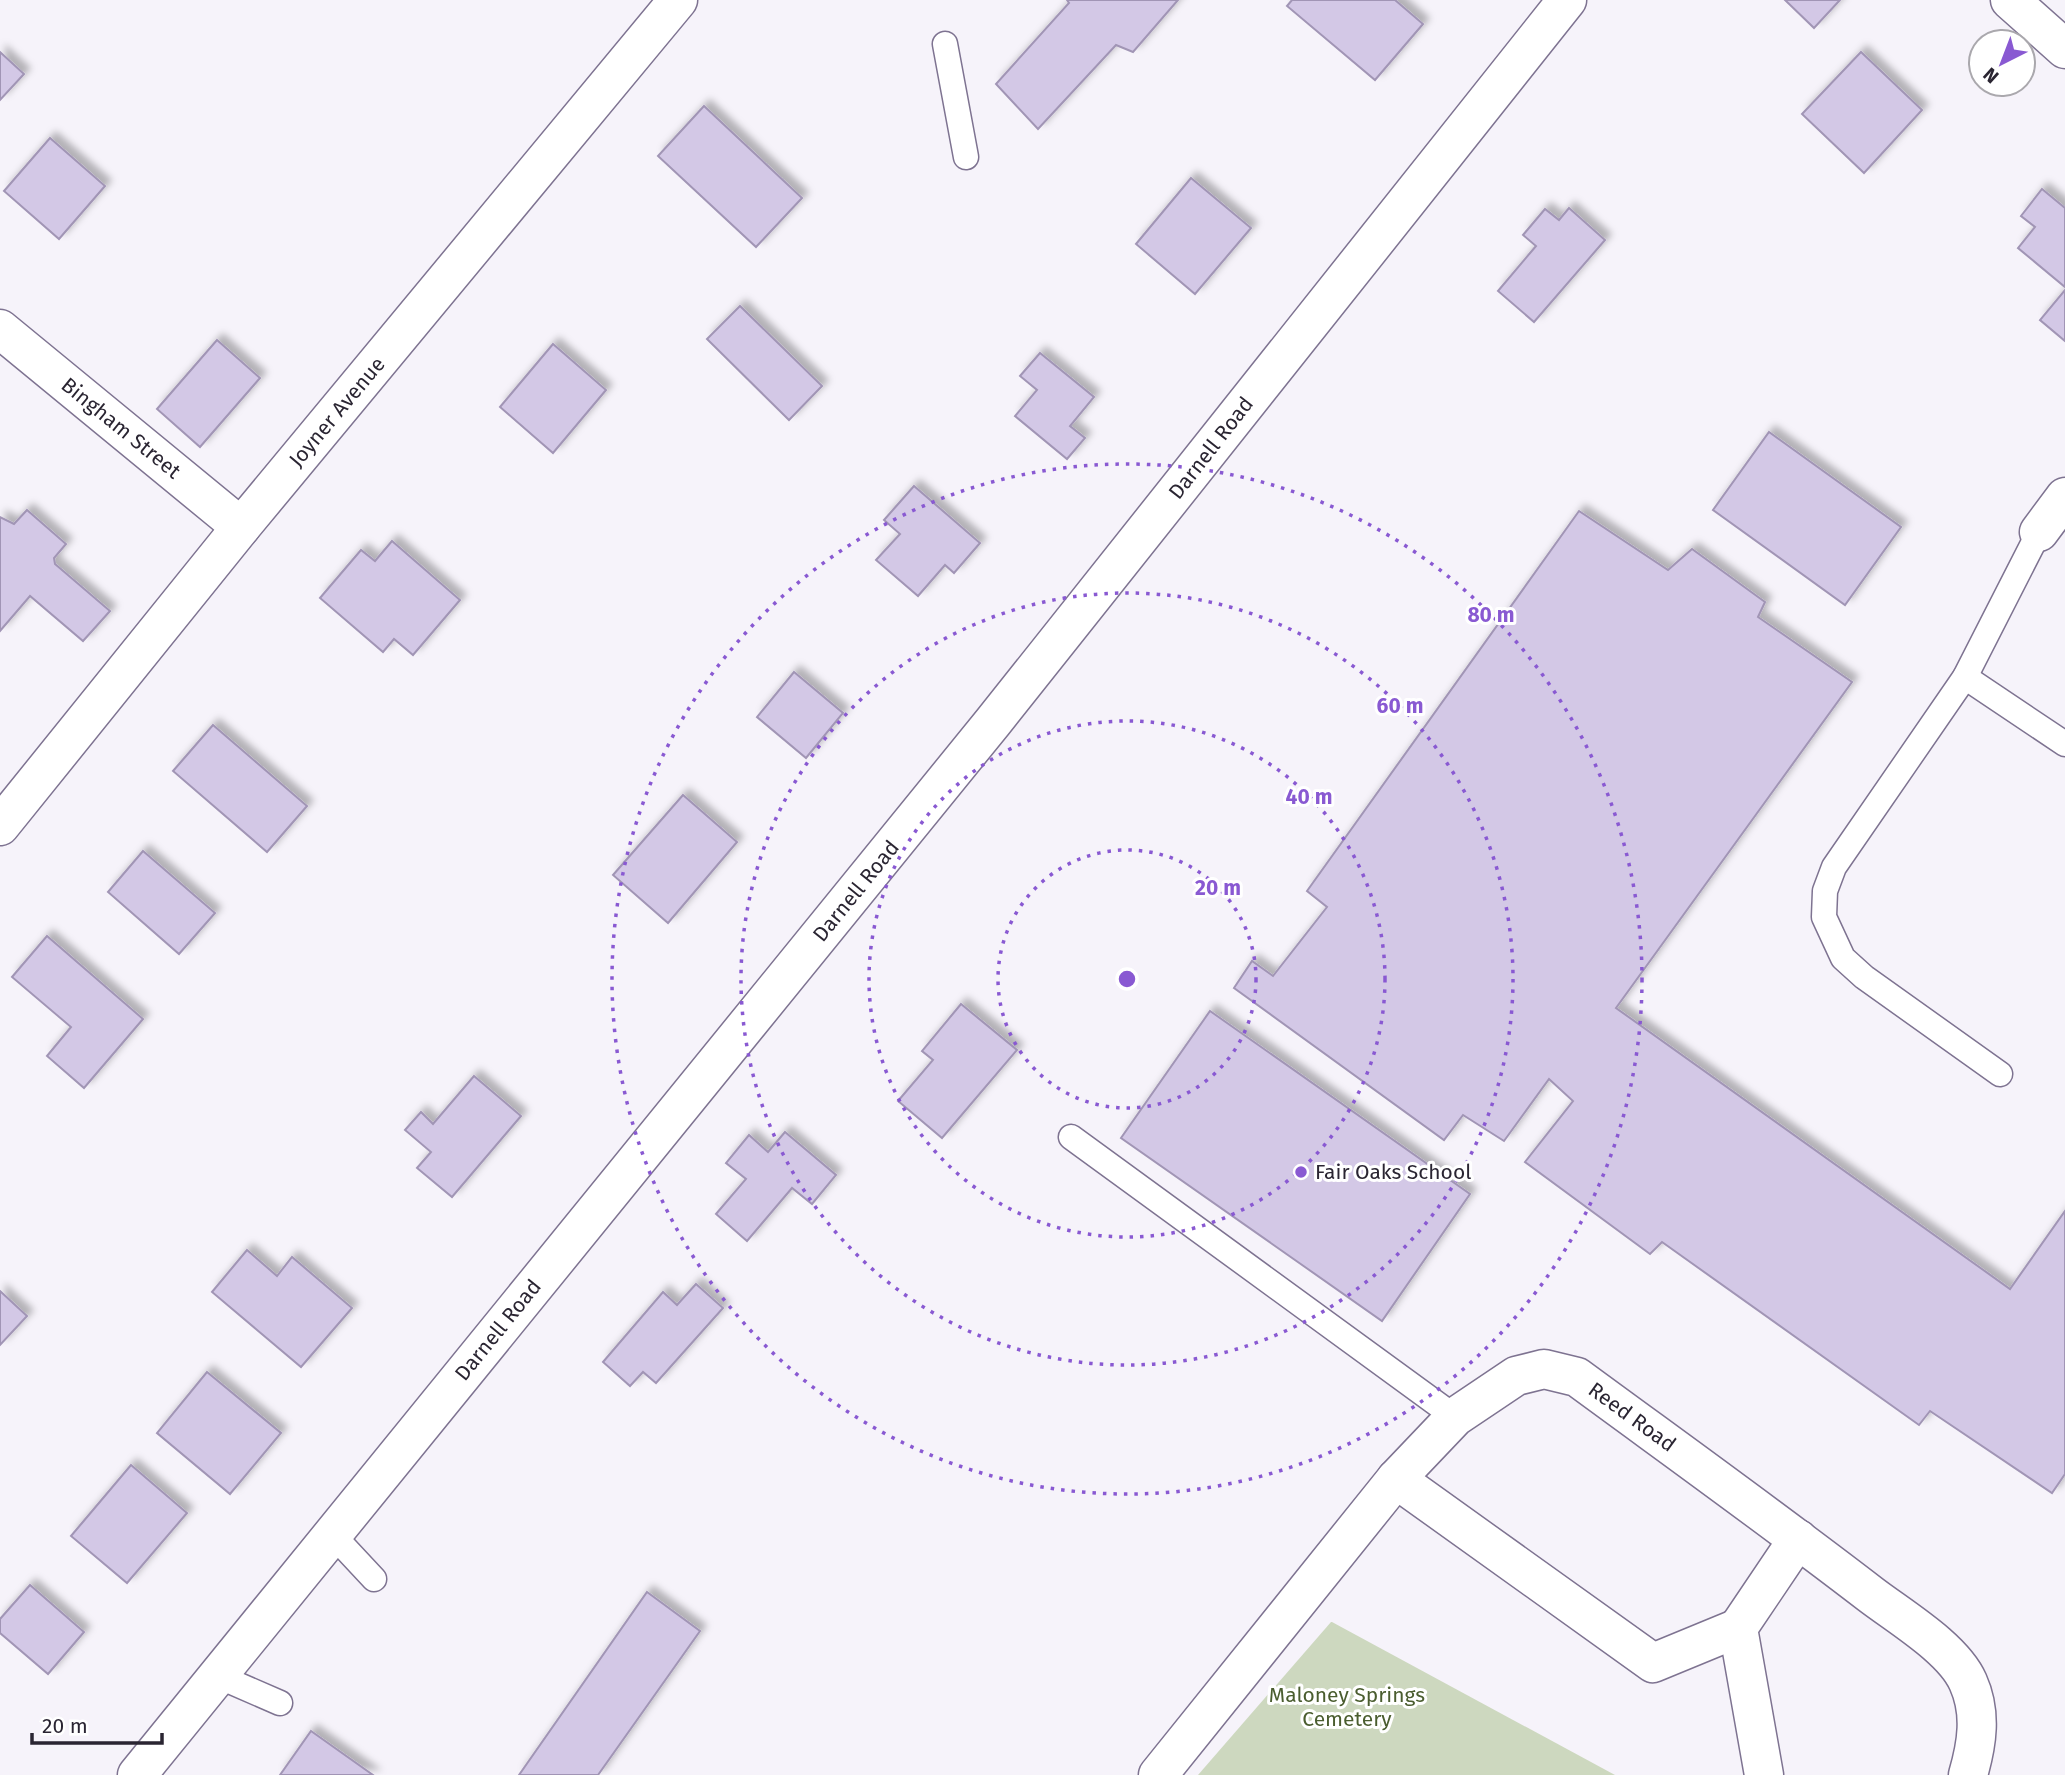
<svg xmlns="http://www.w3.org/2000/svg" width="2065" height="1775" font-family="'Fira Sans',sans-serif">
  <style>
    .green { fill: #cdd8bf }
    .building { fill: #d3c8e6; stroke: #a195b5; stroke-width: 2; filter: url(#shadow) }
    .lines { fill: none; stroke-linecap: round; stroke-linejoin: round }
    .lane-casing { stroke: #7e7391; stroke-width: 27 }
    .street-casing { stroke: #7e7391; stroke-width: 41 }
    .lane { stroke: #fff; stroke-width: 24 }
    .street { stroke: #fff; stroke-width: 38 }
    .ring { fill: none; stroke: #8959d2; stroke-width: 3.5; stroke-dasharray: 3.5 7 }
    .poi-dot { fill: #8959d2; stroke: #fff; stroke-width: 2.5 }
    .labels { text-anchor: middle; dominant-baseline: central; stroke-width: 6; stroke-linejoin: round; paint-order: stroke }
    .street-label { font-size: 21px; fill: #2a2532; stroke: #fff }
    .poi-label { font-size: 21px; fill: #2a2532; stroke: #fff; text-anchor: start }
    .park-label { font-size: 21px; fill: #4a5d2f; stroke: #fff }
    .centre { fill: #8959d2; stroke: #fff; stroke-width: 3.5 }
    .ring-label { font-size: 21px; text-anchor: middle; font-weight: bold; fill: #8959d2; stroke: #fff; stroke-width: 6; stroke-linejoin: round; paint-order: stroke }
  </style>
  <defs>
    <filter id="shadow"><feDropShadow dx="6" dy="-6" stdDeviation="3.5" flood-color="#0004"/></filter>
  </defs>
  <rect width="100%" height="100%" fill="#f6f3fa"/>
  <polygon class="green" points="1331,1622 1332,1622 1615,1775 1198,1775"/>
  <g class="building">
    <polygon points="1067,0 1178,0 1133,52 1116,45 1038,129 996,84 1069,3"/>
    <polygon points="1292,0 1395,0 1423,24 1375,80 1287,6"/>
    <polygon points="1785,0 1840,0 1814,28"/>
    <polygon points="0,52 24,74 0,100"/>
    <polygon points="1861,52 1922,110 1864,173 1802,114"/>
    <polygon points="704,106 802,198 756,247 658,156"/>
    <polygon points="50,138 105,186 59,239 4,191"/>
    <polygon points="1191,178 1251,228 1195,294 1136,244"/>
    <polygon points="2042,189 2065,208 2065,287 2018,248 2035,227 2021,216"/>
    <polygon points="1569,208 1605,240 1534,322 1498,291 1536,246 1523,235 1545,209 1559,220"/>
    <polygon points="2065,290 2065,341 2040,320"/>
    <polygon points="740,306 822,386 789,420 707,339"/>
    <polygon points="217,340 260,378 200,447 157,409"/>
    <polygon points="553,344 606,390 553,453 500,407"/>
    <polygon points="1040,353 1094,397 1070,426 1085,438 1067,459 1015,416 1037,390 1020,376"/>
    <polygon points="1769,432 1901,527 1845,605 1713,510"/>
    <polygon points="914,486 980,543 954,573 945,565 918,596 876,560 900,534 884,520"/>
    <polygon points="27,510 66,544 54,558 55,564 110,611 83,641 30,596 0,631 0,517 14,524"/>
    <polygon points="1579,511 1668,570 1692,549 1765,602 1758,617 1852,682 1616,1008 2010,1289 2065,1211 2065,1474 2052,1493 1930,1411 1919,1425 1662,1242 1650,1254 1525,1162 1573,1101 1549,1079 1504,1141 1463,1115 1444,1140 1234,988 1252,961 1273,976 1327,907 1307,891"/>
    <polygon points="392,541 460,600 413,655 394,639 383,652 320,598 361,550 375,561"/>
    <polygon points="794,672 843,713 806,758 757,717"/>
    <polygon points="213,725 307,806 267,852 173,771"/>
    <polygon points="683,795 737,842 668,923 613,875"/>
    <polygon points="143,851 215,913 179,954 108,892"/>
    <polygon points="47,936 143,1019 84,1088 47,1056 71,1027 12,977"/>
    <polygon points="961,1004 1017,1050 942,1138 898,1101 933,1060 922,1051"/>
    <polygon points="1210,1011 1470,1194 1382,1321 1121,1138"/>
    <polygon points="474,1076 521,1116 452,1197 417,1168 431,1152 405,1130 421,1112 433,1124"/>
    <polygon points="785,1132 836,1175 812,1204 792,1188 747,1241 716,1214 746,1179 726,1163 749,1135 768,1152"/>
    <polygon points="247,1250 277,1276 292,1257 352,1308 301,1367 212,1292"/>
    <polygon points="696,1284 723,1308 656,1383 643,1372 630,1386 603,1362 663,1292 677,1305"/>
    <polygon points="0,1291 27,1316 0,1345"/>
    <polygon points="207,1372 281,1433 230,1494 157,1433"/>
    <polygon points="131,1465 187,1513 127,1583 71,1536"/>
    <polygon points="30,1585 84,1632 48,1674 0,1633 0,1619"/>
    <polygon points="647,1592 700,1631 598,1775 519,1775"/>
    <polygon points="311,1731 373,1775 280,1775"/>
  </g>
  <g class="lines">
    <g class="lane-casing">
      <g id="lane">
        <polyline points="945,44 966,157"/>
        <polyline points="1965,677 2065,744"/>
        <polyline points="2000,1074 1864,977 1843,958 1824,917 1825,891 1834,867 1965,677 2039,532"/>
        <polyline points="1071,1137 1455,1417"/>
        <polyline points="332,1534 374,1579"/>
        <polyline points="218,1676 280,1703"/>
      </g>
    </g>
    <g class="street-casing">
      <g id="street">
        <polyline points="2010,0 2065,49"/>
        <polyline points="0,329 241,527"/>
        <polyline points="2039,532 2065,497"/>
        <polyline points="0,826 241,527 678,0"/>
        <polyline points="1396,1479 1653,1663 1738,1628"/>
        <polyline points="137,1775 993,722 1567,0"/>
        <path d="M1158 1775 1396 1479 1455 1417 1516 1376 1544 1369 1577 1377C1675 1449 1774 1520 1870 1594 1900 1617 1953 1648 1968 1682 1982 1713 1977 1744 1968 1775"/>
        <polyline points="1764,1775 1738,1628 1798,1539"/>
      </g>
    </g>
    <use href="#lane" class="lane"/>
    <use href="#street" class="street"/>
  </g>
  <g class="ring">
    <circle cx="1127" cy="979" r="129"/>
    <circle cx="1127" cy="979" r="258"/>
    <circle cx="1127" cy="979" r="386"/>
    <circle cx="1127" cy="979" r="515"/>
  </g>
  <circle class="poi-dot" cx="1301" cy="1172" r="7"/>
  <g class="labels">
    <g class="street-label">
      <text transform="translate(337 412) rotate(-50)">Joyner Avenue</text>
      <text transform="translate(121 428) rotate(39)">Bingham Street</text>
      <text transform="translate(1211 448) rotate(-52)">Darnell Road</text>
      <text transform="translate(856 891) rotate(-51)">Darnell Road</text>
      <text transform="translate(498 1330) rotate(-51)">Darnell Road</text>
      <text transform="translate(1632 1417) rotate(36)">Reed Road</text>
    </g>
    <g class="poi-label">
      <text x="1315" y="1172">Fair Oaks School</text>
    </g>
    <g class="park-label">
      <text x="1347" y="1695">Maloney Springs<tspan x="1347" dy="24">Cemetery</tspan></text>
    </g>
  </g>
  <circle cx="1127" cy="979" r="10" class="centre"/>
  <g class="ring-label">
    <text x="1491" y="622">80 m</text>
    <text x="1400" y="713">60 m</text>
    <text x="1309" y="804">40 m</text>
    <text x="1218" y="895">20 m</text>
  </g>
  <g transform="translate(2002 63) rotate(222)"><circle r="33" fill="#ffffff" stroke="#aaa8ad" stroke-width="2"/>
  <path d="M0-5L12 26L0 18L-12 26Z" fill="#8959d2"/>
  <text y="-10" font-size="19" font-weight="bold" text-anchor="middle" fill="#2a2532">N</text>
  </g>
  <path d="M32 1733v10h130v-10" fill="none" stroke="#2a2532" stroke-width="3.5"/>
  <text x="42" y="1733" font-size="21" fill="#2a2532" stroke="#ffffff" stroke-width="5" paint-order="stroke">20 m</text>
</svg>
